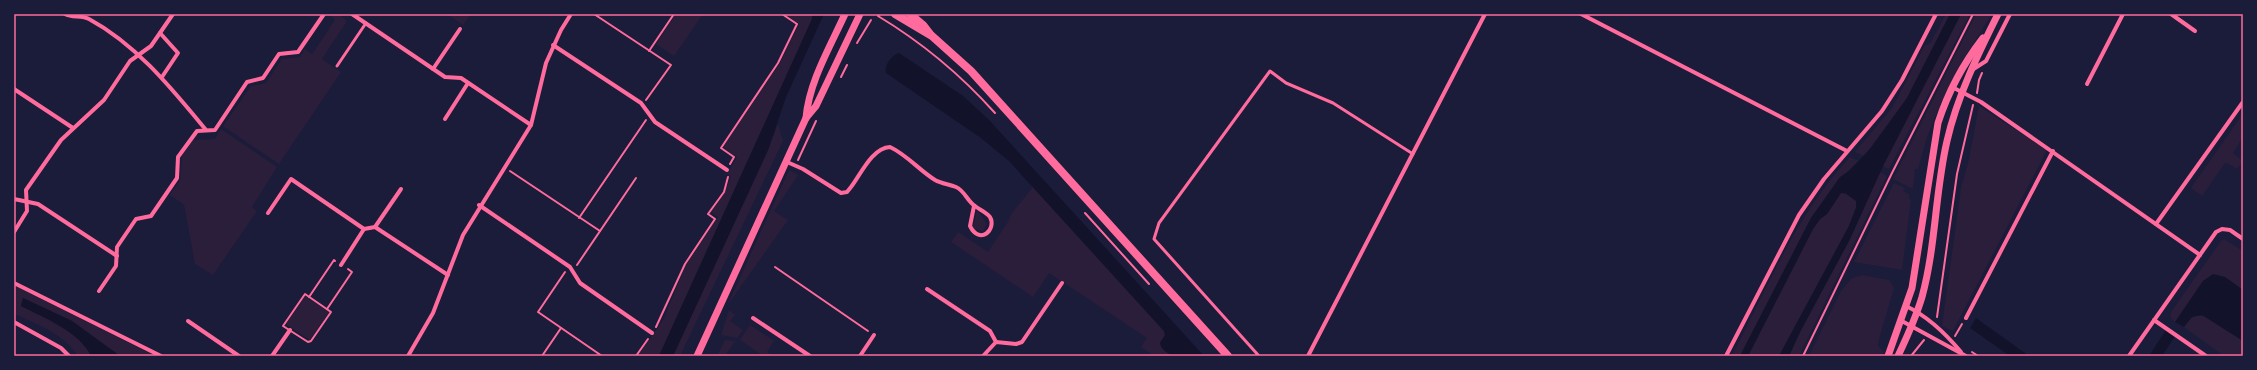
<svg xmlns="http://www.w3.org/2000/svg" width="2257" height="370" font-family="'Public Sans',sans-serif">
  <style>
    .green { fill: #2a1e3b }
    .water { fill: #12122b }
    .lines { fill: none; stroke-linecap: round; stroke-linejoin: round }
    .path { stroke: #ff6b9d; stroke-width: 2 }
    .service { stroke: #ff6b9d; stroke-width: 3 }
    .minor { stroke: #ff6b9d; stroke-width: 4 }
    .tertiary { stroke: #ff6b9d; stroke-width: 7 }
    .secondary { stroke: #ff6b9d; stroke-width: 8 }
    .neatline { fill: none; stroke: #ff6b9d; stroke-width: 1.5 }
  </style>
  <rect width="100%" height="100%" fill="#1b1b3a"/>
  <g class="green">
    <polygon points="329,14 338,14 347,21 322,59 341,72 279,164 223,126 251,86 266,83 282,59 300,57 305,49 312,54 335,20"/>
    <polygon points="447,14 471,14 463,25"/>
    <polygon points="676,14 703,14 674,56 656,44"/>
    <polygon points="785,14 812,14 812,19 659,356 638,356 663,320 686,265 718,217 711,212 725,192 731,177 727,174 737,157 723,147 780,63 799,24"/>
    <polygon points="1946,14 1950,14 1907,98 1864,156 1855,152 1892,108 1925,45 1930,44"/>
    <polygon points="1961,14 1970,14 1889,169 1883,166"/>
    <polygon points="1976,14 1992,14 1961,63 1941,103 1927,137 1918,169 1915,169 1913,189 1893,179"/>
    <polygon points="1979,106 2047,150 1953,331 1942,326 1943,318 1961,188 1969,159"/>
    <polygon points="2242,115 2243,137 2233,153 2243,161 2237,169 2227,163 2225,163 2202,196 2191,188"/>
    <polygon points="778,124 783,141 680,356 673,356 768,150"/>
    <polygon points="221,129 277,167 252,207 257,211 213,275 195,264 184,205 170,195 180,180 182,156 193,140 215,139"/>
    <path d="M1850 157 1859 161 1840 178 1811 218 1740 356H1732C1767 288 1797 213 1850 157Z"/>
    <polygon points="789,170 798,175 774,211 788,220 727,306"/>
    <polygon points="1880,172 1887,176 1799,356 1789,356 1800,332 1850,239"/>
    <polygon points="1894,183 1905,188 1903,191 1909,194 1909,199 1911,200 1902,270 1854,262"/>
    <polygon points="1033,187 1164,331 1165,335 1160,343 1161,347 1172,356 1154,356 1141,347 1147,338 1049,273 1033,297 951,242 958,232 988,252 1008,222 1011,214"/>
    <polygon points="1841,193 1851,195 1856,201 1856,208 1849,226 1779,356 1748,356 1813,229 1820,219 1827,214"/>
    <polygon points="977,210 987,224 983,231 974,229 973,226"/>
    <polygon points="2224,239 2243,251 2243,290 2225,277 2203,281 2175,322 2171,318 2171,312 2221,241"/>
    <polygon points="1862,275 1889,280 1894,288 1879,339 1878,346 1884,352 1882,356 1809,356 1841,291 1852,278"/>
    <path d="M14 286H15L155 356H120L72 321 23 298 21 306C43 317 80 332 91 356H78C65 335 36 323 14 314Z"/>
    <polygon points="305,296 329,312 310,340 286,324"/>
    <polygon points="729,310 735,315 730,321 743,330 737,338 721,335"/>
    <polygon points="2196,315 2207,317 2243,341 2243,356 2224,356 2184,327 2186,322"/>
    <polygon points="750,325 774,341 767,352 774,356 763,356 740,340"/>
    <polygon points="725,340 735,341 725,356 717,356"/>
  </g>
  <g class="water">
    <polygon points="812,14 824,14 786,97 768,150 673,356 659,356 812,19"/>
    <polygon points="1950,14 1961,14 1883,166 1850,239 1800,332 1789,356 1779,356 1849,226 1856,208 1856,201 1845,193 1841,193 1827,214 1820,219 1813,229 1748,356 1740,356 1811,218 1840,177 1849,171 1871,148 1907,98"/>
    <path d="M899 53 963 96 989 120 1204 356C1190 356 1165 361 1160 343L1165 335 1164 331 1009 161 981 138 886 73C884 65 892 55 899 53Z"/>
    <polygon points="2213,274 2225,277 2243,290 2243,341 2202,315 2192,317 2184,327 2175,322 2203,281"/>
    <path d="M23 298 72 321 120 356H91C80 332 43 317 21 306Z"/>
    <polygon points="1976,318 2029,356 2010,356 1970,328"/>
    <polygon points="2166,330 2175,336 2162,356 2149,356"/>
  </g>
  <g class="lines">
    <g class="path">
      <polyline points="594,14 671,65 646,100"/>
      <path d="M879 14 878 16C923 43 960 74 995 113"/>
      <polyline points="857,43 871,20"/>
      <polyline points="649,51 674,14"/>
      <polyline points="841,77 847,65"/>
      <polyline points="1977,93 1979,80 1982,73"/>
      <polyline points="798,160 816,121"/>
      <polyline points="730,164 734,157 721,148 778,63 797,24 782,14"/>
      <polyline points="510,171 600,231"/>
      <polyline points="1085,213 1149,284"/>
      <polyline points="579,218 646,120"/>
      <polyline points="577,265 636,178"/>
      <polyline points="775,267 868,331"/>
      <polyline points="565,272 538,312 602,356"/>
      <polygon points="305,294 331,312 311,341 308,342 283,326"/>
      <polyline points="309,297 334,260 335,261"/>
      <polyline points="327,309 352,272 348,269"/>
      <polyline points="1937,317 1957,174 1973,105"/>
      <polyline points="656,327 685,264 715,219 708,214 724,192 728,177"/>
      <polyline points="1955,336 1962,324"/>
      <polyline points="1972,352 1978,356"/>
      <polyline points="542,356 561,328"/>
      <polyline points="636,356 648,339"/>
      <polyline points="1803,356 1892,173 1973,14"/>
      <polyline points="1911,356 1924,340"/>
    </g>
    <g class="service">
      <polyline points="337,66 366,23"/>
      <polyline points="1259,356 1154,239 1159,223 1270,71 1286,83 1333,103 1413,154"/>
    </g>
    <g class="minor">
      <path d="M65 14C72 18 82 15 89 19 137 45 172 89 206 130"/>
      <polyline points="352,14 445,77 461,78 531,125"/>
      <polyline points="1581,14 1847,151"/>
      <polyline points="2171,14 2195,31"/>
      <polyline points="160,33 178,53 162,77"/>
      <polyline points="553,45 641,103 655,122 727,170"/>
      <polyline points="433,69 460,29"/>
      <polyline points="1972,70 1986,61 2010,14"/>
      <polyline points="2087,84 2123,14"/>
      <polyline points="1952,87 1981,102 2200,255"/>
      <polyline points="14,89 73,128"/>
      <polyline points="445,119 468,83"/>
      <path d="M787 162 803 169 841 193 847 192 851 187C861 174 872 148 890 147 907 155 919 170 935 180 942 184 949 184 956 187 965 191 967 201 975 206 980 210 986 212 990 217 997 229 980 246 970 226L974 206"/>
      <polyline points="14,199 38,204 117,256"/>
      <polyline points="479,205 570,267 580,283 652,333"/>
      <polyline points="268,213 291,179 364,229 375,227 448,275"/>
      <polyline points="2156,224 2243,102"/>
      <polyline points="375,227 401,189"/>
      <polyline points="14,232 27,211 26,190 61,140 104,100 130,61 151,46 173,14"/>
      <polyline points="341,265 364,229"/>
      <polyline points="14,283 161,356"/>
      <polyline points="927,289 990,331 996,342"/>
      <polyline points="99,291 116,266 117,247 136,219 151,216 177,178 178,157 197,131 215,130 247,82 263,78 279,54 298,52 324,14"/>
      <path d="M1906 306C1927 316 1946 334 1961 352"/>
      <polyline points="753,318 810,356"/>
      <polyline points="1966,318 2053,151"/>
      <polyline points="1900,320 1966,356"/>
      <polyline points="2154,320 2206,356"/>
      <polyline points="188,321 239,356"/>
      <polyline points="14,322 61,348 69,356"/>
      <polyline points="272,356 290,330"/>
      <polyline points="408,356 433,313 463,235 531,125 546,63 561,30 571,14"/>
      <polyline points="860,356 874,335"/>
      <polyline points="983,356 996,342 1016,344 1022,342 1062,283"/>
      <polyline points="1308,356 1485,14"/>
      <polyline points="1726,356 1799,215 1824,179 1882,111 1902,80 1936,14"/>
      <polyline points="2129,356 2216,232 2222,229 2230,230 2243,239"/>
    </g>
    <g class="tertiary">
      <path d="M806 118C809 82 830 47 845 14"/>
      <polyline points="697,356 806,118 816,106 860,14"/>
      <path d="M1888 356 1912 288 1938 123C1948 92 1963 64 1983 38"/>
      <path d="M1898 356C1907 337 1916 317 1922 297 1936 246 1935 192 1947 141 1957 97 1978 54 1998 14"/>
    </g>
    <g class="secondary">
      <polyline points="895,14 932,36 971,71 1228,356"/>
      <polyline points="910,14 923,25 930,34"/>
    </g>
  </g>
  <rect width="2257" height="370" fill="none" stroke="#1b1b3a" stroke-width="30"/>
  <rect x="15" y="15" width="2227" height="340" class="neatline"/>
</svg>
